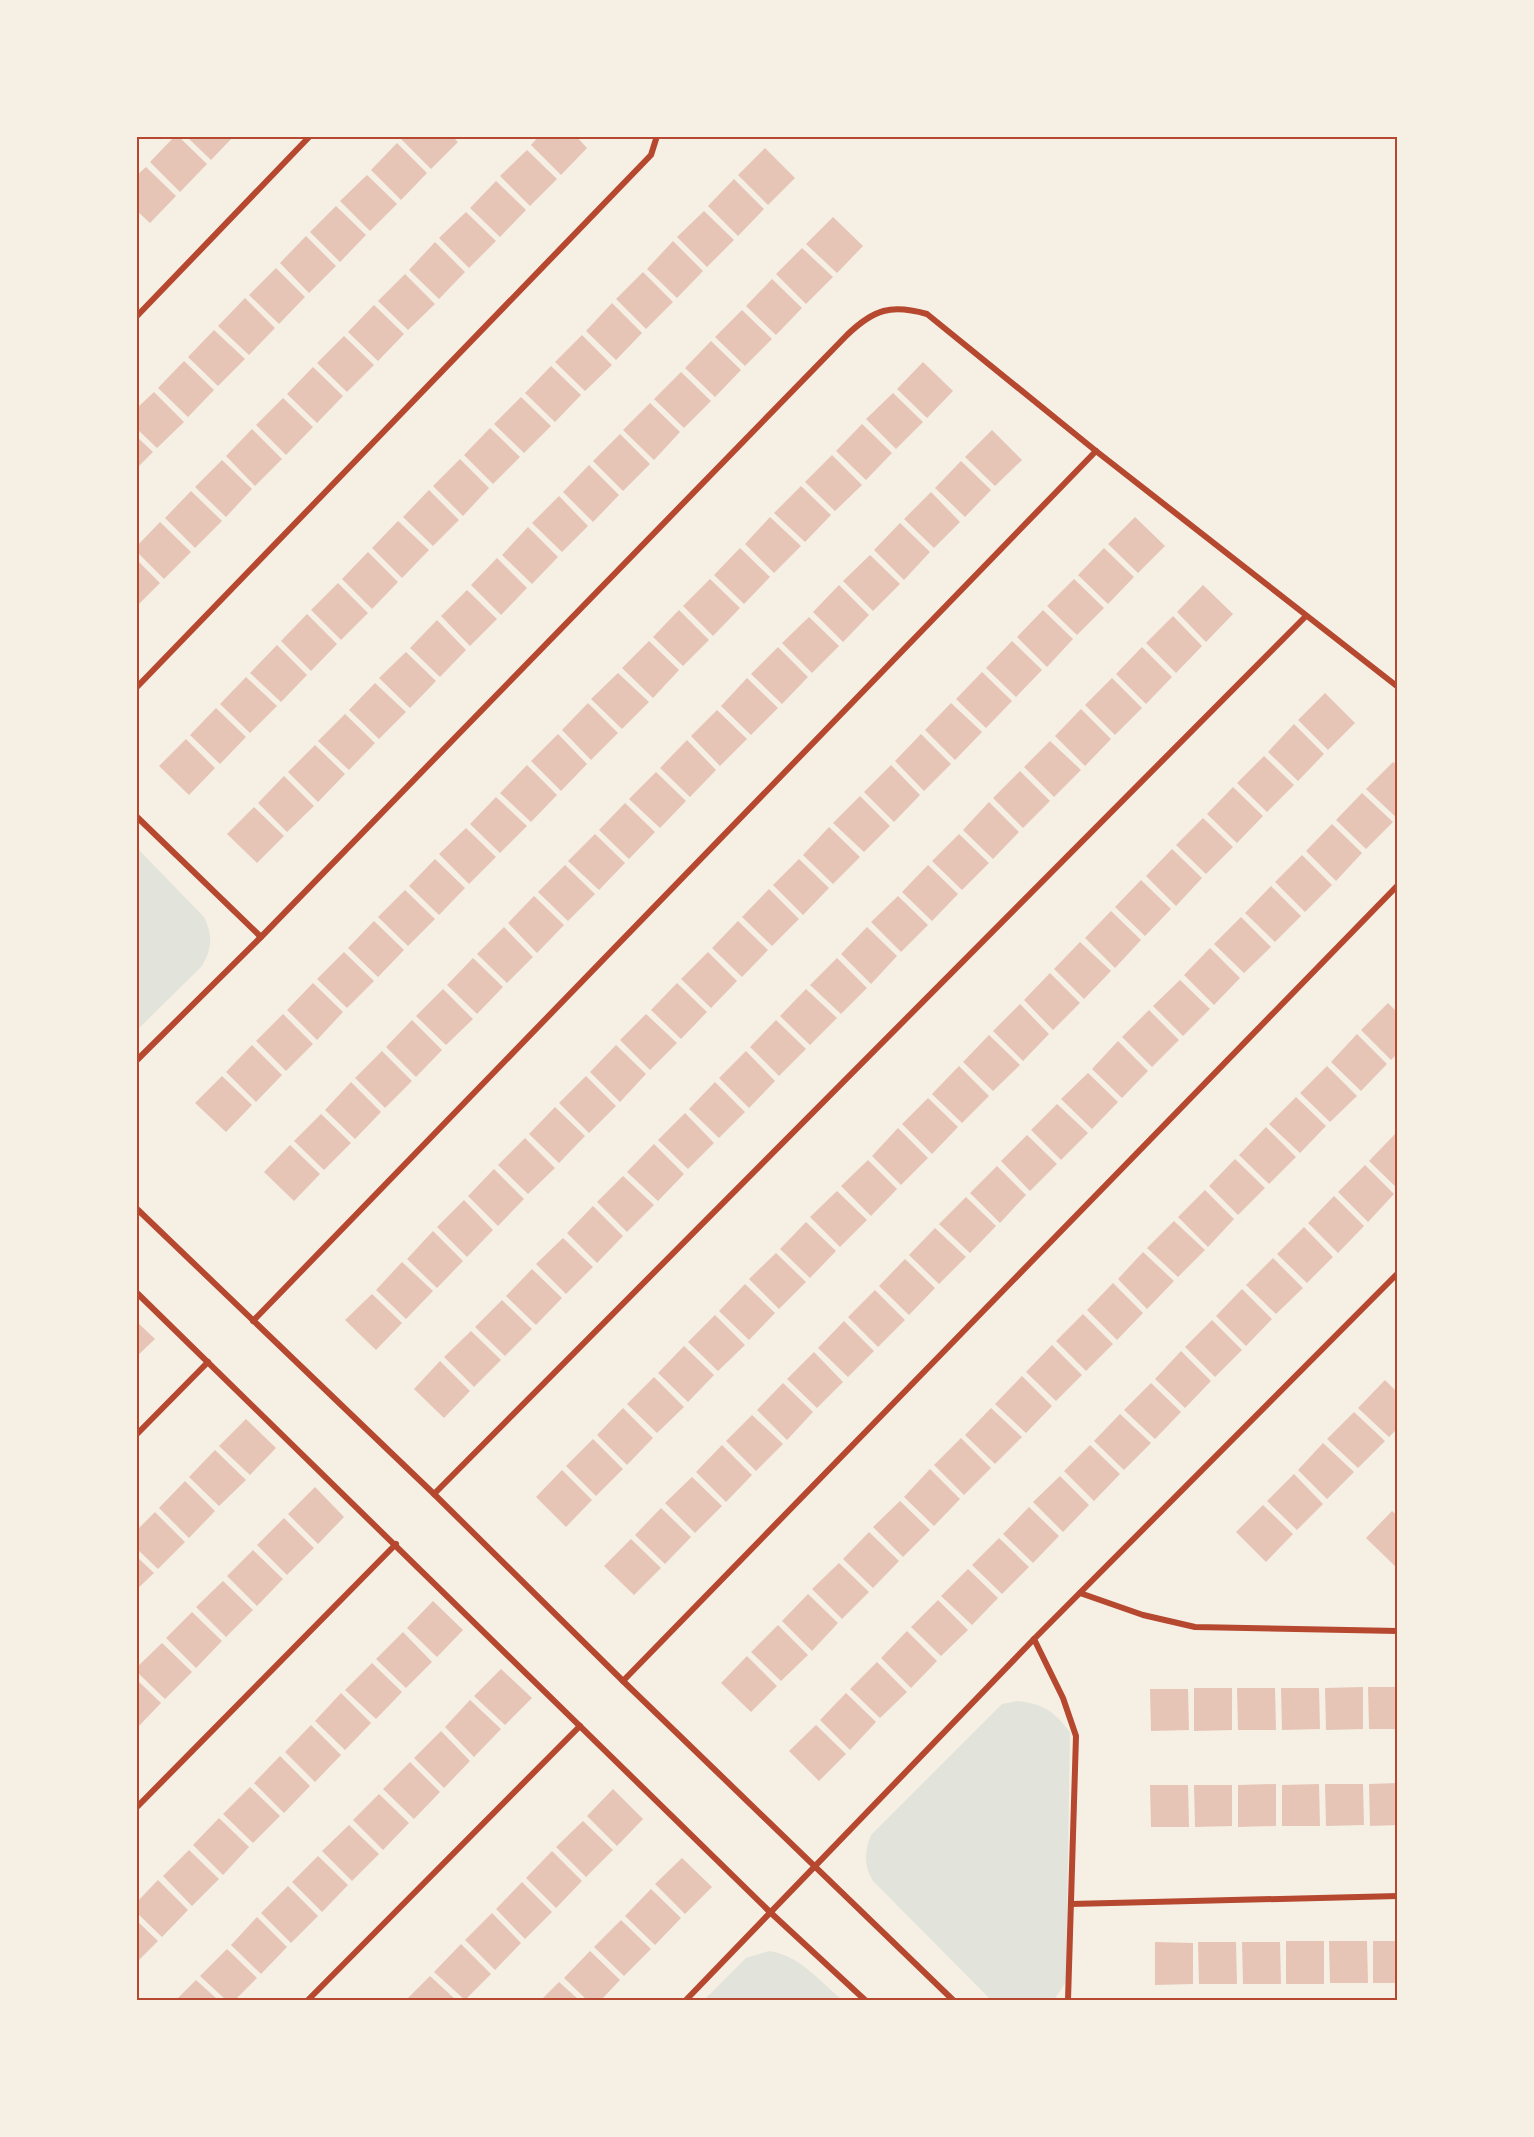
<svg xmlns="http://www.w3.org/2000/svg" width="1534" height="2137" font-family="Roboto,sans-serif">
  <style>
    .green { fill: #e2e4dc }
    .building { fill: #e6c5b7 }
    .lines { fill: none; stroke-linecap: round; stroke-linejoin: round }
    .minor { stroke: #b5482f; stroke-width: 6 }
    .neatline { fill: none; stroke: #b5482f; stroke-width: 2 }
  </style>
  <rect width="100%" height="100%" fill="#f6efe4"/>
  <g class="green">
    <path d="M137 848 204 917C213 935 212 949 202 966L137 1030Z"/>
    <path d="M1018 1701C1043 1704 1056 1712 1070 1733L1066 1982 1054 2000H991L873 1881C864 1865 864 1853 871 1835L1002 1704Z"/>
    <path d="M769 1951C799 1955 820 1981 842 2000H704L746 1958Z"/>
  </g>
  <g class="building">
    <polygon points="175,136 178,136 207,164 180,192 150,162"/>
    <polygon points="186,136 234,136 211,160"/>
    <polygon points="404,136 452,136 458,142 431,169 401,139"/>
    <polygon points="539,136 576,136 587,148 561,175 531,145"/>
    <polygon points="397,143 427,173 401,200 371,170"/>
    <polygon points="765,148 795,178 768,205 738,175"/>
    <polygon points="527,150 557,179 530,206 500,176"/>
    <polygon points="146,167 176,196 150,223 136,210 136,176"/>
    <polygon points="367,175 397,204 370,231 340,201"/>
    <polygon points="734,179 764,209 738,236 708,206"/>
    <polygon points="496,181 526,210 500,237 470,208"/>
    <polygon points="336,206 366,235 340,262 310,232"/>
    <polygon points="704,211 734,240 707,267 677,237"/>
    <polygon points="466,212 496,241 469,268 439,238"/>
    <polygon points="833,217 863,246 837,273 806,244"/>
    <polygon points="306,236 336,266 309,293 280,263"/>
    <polygon points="673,241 703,271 677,298 647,269"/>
    <polygon points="435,242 465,272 439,299 409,270"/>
    <polygon points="802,248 833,277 806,304 776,274"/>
    <polygon points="276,268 305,297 279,324 249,295"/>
    <polygon points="643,272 673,302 646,329 616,299"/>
    <polygon points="405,274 435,304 408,330 378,301"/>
    <polygon points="772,279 802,308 776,335 746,306"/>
    <polygon points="245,298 275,328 249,355 218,326"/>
    <polygon points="612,303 642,333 616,360 586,331"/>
    <polygon points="374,305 404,334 378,361 348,332"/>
    <polygon points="742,310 772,339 745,366 715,337"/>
    <polygon points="214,330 245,359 218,386 188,357"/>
    <polygon points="582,335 612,365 585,391 555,362"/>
    <polygon points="344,336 374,365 347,392 317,363"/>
    <polygon points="711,341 741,370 715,397 685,368"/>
    <polygon points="184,361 214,390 188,417 158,388"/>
    <polygon points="923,362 953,391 927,418 897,389"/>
    <polygon points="551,366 581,395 555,422 525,393"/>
    <polygon points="313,367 343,396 317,423 287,394"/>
    <polygon points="681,372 711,401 684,428 654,399"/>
    <polygon points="154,392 184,422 157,448 136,428 136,409"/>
    <polygon points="893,393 923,422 896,449 866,419"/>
    <polygon points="521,397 551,426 524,453 494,424"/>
    <polygon points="283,398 313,427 286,455 256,425"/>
    <polygon points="650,403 680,432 654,460 623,430"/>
    <polygon points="862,424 892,453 866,480 836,451"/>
    <polygon points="490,428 520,457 493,484 464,455"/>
    <polygon points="252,429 282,459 255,486 226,456"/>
    <polygon points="992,430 1022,460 995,486 965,457"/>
    <polygon points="620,434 650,464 623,491 593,461"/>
    <polygon points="136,436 153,452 136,469"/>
    <polygon points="832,455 862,485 835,511 805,482"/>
    <polygon points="460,459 489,488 463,516 433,486"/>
    <polygon points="222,460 252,489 226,517 195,487"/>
    <polygon points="961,461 991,490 965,517 935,488"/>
    <polygon points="589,465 619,495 593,522 563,492"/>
    <polygon points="801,486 831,515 805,542 774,513"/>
    <polygon points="429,490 459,520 433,546 403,517"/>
    <polygon points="191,491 222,521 195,548 165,518"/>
    <polygon points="931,492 960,522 934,548 904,519"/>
    <polygon points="559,496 588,526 562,552 532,523"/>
    <polygon points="770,517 801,546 774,573 745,544"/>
    <polygon points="1135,517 1165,546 1138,573 1108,544"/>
    <polygon points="398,521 429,550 402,578 372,548"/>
    <polygon points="160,522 191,552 164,579 136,551 136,547"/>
    <polygon points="900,523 930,552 904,580 874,550"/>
    <polygon points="528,527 558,557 532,584 502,555"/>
    <polygon points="740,548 770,577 744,604 714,575"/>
    <polygon points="1104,548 1134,577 1108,604 1078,575"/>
    <polygon points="368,552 398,582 372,609 342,579"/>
    <polygon points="870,555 900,584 873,611 843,581"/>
    <polygon points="497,558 527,588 501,615 471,585"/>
    <polygon points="136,559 160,583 136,607"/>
    <polygon points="710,579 740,608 713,636 683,606"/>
    <polygon points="1074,579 1104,608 1077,635 1047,606"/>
    <polygon points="338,583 368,613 341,640 311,610"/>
    <polygon points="839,585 869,615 843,642 813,612"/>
    <polygon points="1203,585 1233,614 1206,642 1177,612"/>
    <polygon points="467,590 497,619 470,646 441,616"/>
    <polygon points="679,610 709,640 683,666 653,637"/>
    <polygon points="1043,610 1073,639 1047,667 1017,637"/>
    <polygon points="307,614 337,644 311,671 281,641"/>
    <polygon points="1173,616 1202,646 1176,673 1146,643"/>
    <polygon points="809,617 839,646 812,673 782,643"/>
    <polygon points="437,620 466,650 440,677 410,648"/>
    <polygon points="649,641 679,670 653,698 622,668"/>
    <polygon points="1012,641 1042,670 1016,697 986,668"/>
    <polygon points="277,645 307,675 281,702 250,673"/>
    <polygon points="778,647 808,677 782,704 751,674"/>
    <polygon points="1142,647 1172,677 1146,704 1116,674"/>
    <polygon points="406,652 436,681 410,708 379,678"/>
    <polygon points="982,672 1012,701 986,728 956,699"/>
    <polygon points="618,673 649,702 622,729 591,699"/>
    <polygon points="246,677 277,706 250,733 220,704"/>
    <polygon points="747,678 778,708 751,735 721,706"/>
    <polygon points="1112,678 1142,708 1115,735 1085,705"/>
    <polygon points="375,683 406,712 379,739 349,710"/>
    <polygon points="1325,693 1355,723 1328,750 1298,720"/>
    <polygon points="588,703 618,733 591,760 562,730"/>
    <polygon points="951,703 982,732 955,760 925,730"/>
    <polygon points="216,708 246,737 220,764 190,735"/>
    <polygon points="1081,709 1111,739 1085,766 1055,736"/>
    <polygon points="717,710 747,739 720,766 691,736"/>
    <polygon points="345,714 375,743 349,770 318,741"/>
    <polygon points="1294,724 1324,754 1298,781 1268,752"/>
    <polygon points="558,734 587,764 561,791 531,761"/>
    <polygon points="921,734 951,764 924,791 895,761"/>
    <polygon points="186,739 215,768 189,795 159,766"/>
    <polygon points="687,740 716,770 690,797 660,768"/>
    <polygon points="1050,741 1081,770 1054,797 1024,767"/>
    <polygon points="315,745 345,774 318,802 288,772"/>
    <polygon points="1264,756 1294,785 1267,812 1237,783"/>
    <polygon points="1393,762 1398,766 1398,819 1366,789"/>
    <polygon points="527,765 557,795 531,822 500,793"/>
    <polygon points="891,765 920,795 894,822 864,792"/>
    <polygon points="1020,771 1050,801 1023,828 993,798"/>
    <polygon points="656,772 686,801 660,828 629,799"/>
    <polygon points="284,776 314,806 287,832 258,803"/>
    <polygon points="1233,787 1263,816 1237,843 1207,814"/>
    <polygon points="1362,793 1393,822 1366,849 1336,820"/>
    <polygon points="860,796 890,826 864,852 833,823"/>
    <polygon points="496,797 527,826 500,853 470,824"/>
    <polygon points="989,802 1019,832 993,859 963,830"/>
    <polygon points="625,803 655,832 629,859 599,830"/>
    <polygon points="254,807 284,836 257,863 227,834"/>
    <polygon points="1203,818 1233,847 1206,874 1176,845"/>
    <polygon points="1332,824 1362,853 1336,881 1306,851"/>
    <polygon points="829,827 860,857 833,884 803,855"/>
    <polygon points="466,828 496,857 469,884 439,854"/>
    <polygon points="595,834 625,863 599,890 568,861"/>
    <polygon points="959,834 989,863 962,890 932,861"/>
    <polygon points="1172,849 1202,878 1176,906 1146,876"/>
    <polygon points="1302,855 1332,885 1305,912 1275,882"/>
    <polygon points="435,859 465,888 439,915 409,886"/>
    <polygon points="799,859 829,888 803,915 773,885"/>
    <polygon points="565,865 595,894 568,921 538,892"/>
    <polygon points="928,865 958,894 932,921 902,892"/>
    <polygon points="1141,880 1171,909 1145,936 1115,907"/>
    <polygon points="1271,886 1301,916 1275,942 1245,913"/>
    <polygon points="769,889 799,919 772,946 742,917"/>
    <polygon points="405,890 435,919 408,946 378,917"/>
    <polygon points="534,896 564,925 537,953 508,923"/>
    <polygon points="898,896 928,925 901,952 871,922"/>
    <polygon points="1111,911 1141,940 1115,968 1085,938"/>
    <polygon points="1241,917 1271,947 1244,973 1214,944"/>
    <polygon points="374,921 404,950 378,977 348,948"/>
    <polygon points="738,921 768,950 742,977 712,948"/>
    <polygon points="504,927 533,957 507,983 477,954"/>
    <polygon points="867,927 897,956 871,984 841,954"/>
    <polygon points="1080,942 1111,971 1084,999 1054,969"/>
    <polygon points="1210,948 1240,978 1214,1005 1184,975"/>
    <polygon points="344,952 374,981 347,1008 317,979"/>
    <polygon points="708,952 737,981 711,1008 681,979"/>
    <polygon points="473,958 503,987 477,1014 447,985"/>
    <polygon points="837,958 867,988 841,1014 810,985"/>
    <polygon points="1050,973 1080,1003 1053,1030 1024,1000"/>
    <polygon points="1180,980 1210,1009 1183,1036 1153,1006"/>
    <polygon points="313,983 343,1012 317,1040 287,1010"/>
    <polygon points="677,983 707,1012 681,1039 651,1010"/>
    <polygon points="443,989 473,1019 446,1045 416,1016"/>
    <polygon points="806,989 837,1018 810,1045 780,1016"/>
    <polygon points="1388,1003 1398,1013 1398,1053 1391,1060 1361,1030"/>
    <polygon points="1020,1004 1049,1034 1023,1061 993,1031"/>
    <polygon points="1149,1010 1179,1040 1152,1067 1122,1037"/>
    <polygon points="283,1014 313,1044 286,1071 256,1041"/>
    <polygon points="646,1014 677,1043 650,1070 620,1040"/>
    <polygon points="412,1020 442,1050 416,1077 386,1047"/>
    <polygon points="776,1020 806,1049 779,1076 750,1047"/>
    <polygon points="1357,1034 1387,1064 1361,1091 1331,1062"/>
    <polygon points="989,1035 1020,1065 993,1091 963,1062"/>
    <polygon points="1118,1041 1148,1071 1122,1098 1092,1069"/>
    <polygon points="252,1045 282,1075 256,1102 226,1072"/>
    <polygon points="616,1045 646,1074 620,1102 590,1072"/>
    <polygon points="382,1051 412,1081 385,1108 355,1078"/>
    <polygon points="746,1051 775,1081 749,1108 719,1078"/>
    <polygon points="959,1066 989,1096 962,1123 932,1094"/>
    <polygon points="1327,1066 1357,1096 1330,1122 1300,1093"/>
    <polygon points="1088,1073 1118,1102 1092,1129 1061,1099"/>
    <polygon points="222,1076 252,1105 226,1132 195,1103"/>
    <polygon points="586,1076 616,1106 589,1133 559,1103"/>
    <polygon points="351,1082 381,1112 355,1139 325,1110"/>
    <polygon points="715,1082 745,1112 719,1138 689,1109"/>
    <polygon points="1296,1097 1326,1126 1300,1153 1269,1124"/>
    <polygon points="928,1098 958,1127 932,1154 902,1124"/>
    <polygon points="1057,1104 1088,1133 1061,1160 1031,1130"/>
    <polygon points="555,1107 585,1136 559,1163 529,1134"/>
    <polygon points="685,1113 714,1143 688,1169 658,1140"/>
    <polygon points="321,1114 351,1143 324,1170 294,1141"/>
    <polygon points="1266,1127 1296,1157 1269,1184 1239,1155"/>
    <polygon points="898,1128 928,1158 901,1185 872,1156"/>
    <polygon points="1395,1134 1398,1137 1398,1189 1369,1161"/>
    <polygon points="1027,1135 1057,1164 1030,1191 1001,1161"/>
    <polygon points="525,1138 555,1168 528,1194 498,1165"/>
    <polygon points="654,1144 684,1174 658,1201 627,1172"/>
    <polygon points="290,1145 320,1174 294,1201 264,1172"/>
    <polygon points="1235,1159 1265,1188 1238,1215 1209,1186"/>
    <polygon points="868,1160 897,1189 871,1216 841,1186"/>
    <polygon points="1365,1165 1394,1194 1368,1222 1338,1192"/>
    <polygon points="997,1166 1026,1195 1000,1223 970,1193"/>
    <polygon points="494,1169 524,1199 498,1226 468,1196"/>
    <polygon points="623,1176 654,1205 627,1232 597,1202"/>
    <polygon points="1205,1190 1234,1219 1208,1247 1178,1217"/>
    <polygon points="837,1191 867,1220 840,1247 810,1217"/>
    <polygon points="1334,1196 1364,1226 1338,1253 1308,1223"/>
    <polygon points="966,1197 996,1226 970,1253 939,1224"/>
    <polygon points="464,1200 493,1230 467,1257 437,1227"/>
    <polygon points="593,1206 623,1236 597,1263 567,1233"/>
    <polygon points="1174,1221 1205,1250 1178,1277 1147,1248"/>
    <polygon points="806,1222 836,1251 810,1278 780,1249"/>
    <polygon points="1304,1227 1333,1257 1307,1283 1277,1254"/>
    <polygon points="935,1228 966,1257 939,1284 909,1255"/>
    <polygon points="433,1231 463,1261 437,1288 407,1259"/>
    <polygon points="563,1238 593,1267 566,1294 536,1264"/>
    <polygon points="1143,1252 1174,1281 1147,1309 1118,1279"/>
    <polygon points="776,1253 806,1282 779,1309 749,1279"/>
    <polygon points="1273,1258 1303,1288 1276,1314 1246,1285"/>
    <polygon points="905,1259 935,1288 909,1315 879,1286"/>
    <polygon points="402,1262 433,1291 406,1319 376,1290"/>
    <polygon points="532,1269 562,1298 536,1325 506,1296"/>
    <polygon points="1113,1283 1143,1313 1117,1340 1087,1310"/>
    <polygon points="745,1284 775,1313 749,1340 719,1311"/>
    <polygon points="1242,1289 1272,1319 1246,1346 1216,1316"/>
    <polygon points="875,1290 905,1320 878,1347 848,1317"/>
    <polygon points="372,1294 402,1323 376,1350 345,1320"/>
    <polygon points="502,1300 532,1329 505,1356 475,1327"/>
    <polygon points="1083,1314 1113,1344 1086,1371 1056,1341"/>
    <polygon points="715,1315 745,1345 718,1371 688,1342"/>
    <polygon points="1212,1320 1242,1350 1215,1377 1185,1347"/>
    <polygon points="136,1321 155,1339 136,1357"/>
    <polygon points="844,1321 874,1351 848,1377 818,1348"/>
    <polygon points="471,1331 501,1360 474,1387 444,1357"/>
    <polygon points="1052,1345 1082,1375 1056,1401 1026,1372"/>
    <polygon points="684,1346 714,1375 688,1402 658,1373"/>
    <polygon points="1181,1351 1211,1381 1185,1408 1155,1379"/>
    <polygon points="814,1352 843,1382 817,1408 787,1379"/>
    <polygon points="440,1361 470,1391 444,1418 414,1389"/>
    <polygon points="1022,1376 1052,1406 1026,1433 995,1404"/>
    <polygon points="654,1377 684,1407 657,1433 627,1404"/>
    <polygon points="1385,1380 1398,1393 1398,1428 1389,1437 1358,1408"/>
    <polygon points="783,1383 813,1412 787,1440 757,1410"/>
    <polygon points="1151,1383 1181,1412 1155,1439 1124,1410"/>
    <polygon points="623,1408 653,1438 627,1465 597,1435"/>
    <polygon points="991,1408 1022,1437 995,1464 965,1435"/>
    <polygon points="1354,1412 1385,1441 1358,1468 1327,1439"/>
    <polygon points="1120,1414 1151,1443 1124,1470 1094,1441"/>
    <polygon points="752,1415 783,1444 756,1471 726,1441"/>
    <polygon points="246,1419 276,1448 250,1475 219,1446"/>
    <polygon points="961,1438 991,1468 964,1495 934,1465"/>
    <polygon points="593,1439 623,1469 596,1496 566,1466"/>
    <polygon points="1323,1443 1354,1472 1327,1499 1298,1470"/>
    <polygon points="722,1445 752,1475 726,1502 696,1472"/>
    <polygon points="1090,1445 1120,1474 1094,1501 1064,1471"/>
    <polygon points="215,1450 246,1480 219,1506 189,1477"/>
    <polygon points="930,1469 960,1499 934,1526 904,1497"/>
    <polygon points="562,1470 592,1500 566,1527 536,1497"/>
    <polygon points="1294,1474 1323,1504 1297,1530 1267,1501"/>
    <polygon points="1060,1476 1089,1505 1063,1532 1033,1502"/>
    <polygon points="692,1477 722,1506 695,1533 665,1503"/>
    <polygon points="185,1481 215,1511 189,1538 159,1508"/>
    <polygon points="315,1487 344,1517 318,1544 288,1514"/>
    <polygon points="900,1501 930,1530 903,1557 873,1527"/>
    <polygon points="1263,1505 1293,1534 1266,1562 1236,1532"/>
    <polygon points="1029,1507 1059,1536 1033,1563 1003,1534"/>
    <polygon points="661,1508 691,1537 665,1564 635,1535"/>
    <polygon points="1392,1511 1398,1516 1398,1565 1396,1567 1366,1538"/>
    <polygon points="155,1512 185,1542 158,1569 136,1548 136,1531"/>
    <polygon points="284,1518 314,1548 287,1575 257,1545"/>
    <polygon points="869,1532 899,1561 873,1588 843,1559"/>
    <polygon points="999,1538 1029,1567 1002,1594 972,1565"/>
    <polygon points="631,1539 661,1568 634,1595 604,1566"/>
    <polygon points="253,1550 283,1579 257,1606 227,1576"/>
    <polygon points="136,1556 154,1573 136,1590"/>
    <polygon points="839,1563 869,1592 842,1619 812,1589"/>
    <polygon points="968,1569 998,1598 972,1625 941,1596"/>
    <polygon points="223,1581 253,1610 226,1637 196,1607"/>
    <polygon points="808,1594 838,1623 812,1651 782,1621"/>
    <polygon points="938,1600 968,1630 941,1656 911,1627"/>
    <polygon points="433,1601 463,1630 437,1657 407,1628"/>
    <polygon points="192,1612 222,1641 196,1668 166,1638"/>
    <polygon points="778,1625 808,1655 781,1681 751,1652"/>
    <polygon points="907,1631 937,1661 911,1688 881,1658"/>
    <polygon points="403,1632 432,1662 406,1688 376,1659"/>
    <polygon points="162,1643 192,1672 165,1699 136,1671 136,1668"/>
    <polygon points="747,1656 777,1686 751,1712 721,1683"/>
    <polygon points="877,1662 907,1692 880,1718 850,1689"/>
    <polygon points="372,1663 402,1692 376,1719 345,1690"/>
    <polygon points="501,1669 532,1698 505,1725 474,1696"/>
    <polygon points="136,1679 161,1703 136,1729"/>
    <polygon points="1363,1687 1363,1729 1326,1730 1325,1688"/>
    <polygon points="1368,1687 1398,1687 1398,1729 1369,1729"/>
    <polygon points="1194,1688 1232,1688 1232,1730 1194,1731"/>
    <polygon points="1237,1688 1275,1688 1276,1730 1238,1730"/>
    <polygon points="1281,1688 1319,1688 1320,1729 1282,1730"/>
    <polygon points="1150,1689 1188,1689 1189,1730 1151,1731"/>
    <polygon points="341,1693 371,1723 345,1750 315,1721"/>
    <polygon points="846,1693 876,1722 850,1750 820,1720"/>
    <polygon points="470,1700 501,1729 474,1757 445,1727"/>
    <polygon points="311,1725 341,1755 315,1782 285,1752"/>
    <polygon points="816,1725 846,1754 819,1781 789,1751"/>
    <polygon points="441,1731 470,1761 444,1788 414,1758"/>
    <polygon points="280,1756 310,1786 284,1813 254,1783"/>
    <polygon points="410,1762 440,1792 414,1819 383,1789"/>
    <polygon points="1398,1783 1398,1825 1370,1826 1369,1784"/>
    <polygon points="1276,1784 1276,1826 1238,1827 1238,1785"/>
    <polygon points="1319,1784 1320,1826 1282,1826 1282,1785"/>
    <polygon points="1325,1784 1363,1784 1364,1825 1326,1826"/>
    <polygon points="1150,1785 1188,1785 1189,1827 1151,1827"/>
    <polygon points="1194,1785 1232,1785 1232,1826 1195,1827"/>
    <polygon points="250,1787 280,1816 253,1843 223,1814"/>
    <polygon points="613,1789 643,1819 617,1846 587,1816"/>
    <polygon points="379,1794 409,1823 383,1850 353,1820"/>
    <polygon points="219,1818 249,1847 223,1875 193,1845"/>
    <polygon points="583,1821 613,1850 586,1877 556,1847"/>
    <polygon points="349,1825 379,1854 352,1881 322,1851"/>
    <polygon points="189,1850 219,1879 192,1906 163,1876"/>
    <polygon points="552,1851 582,1881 556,1908 526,1878"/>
    <polygon points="318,1856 348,1885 322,1912 292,1882"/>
    <polygon points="682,1858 712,1887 685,1914 655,1884"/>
    <polygon points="158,1880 188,1910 162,1937 136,1912 136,1903"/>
    <polygon points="522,1882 552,1912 525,1939 496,1909"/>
    <polygon points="288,1886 318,1916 291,1943 261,1913"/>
    <polygon points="651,1889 681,1918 655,1945 625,1916"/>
    <polygon points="492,1913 521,1943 495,1970 465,1940"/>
    <polygon points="257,1917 287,1947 261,1974 231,1945"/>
    <polygon points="136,1920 158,1941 136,1963"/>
    <polygon points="621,1920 651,1949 624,1976 594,1947"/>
    <rect x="1286" y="1941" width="38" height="43"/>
    <polygon points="1329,1941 1367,1941 1368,1983 1330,1983"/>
    <rect x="1373" y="1941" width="25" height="42"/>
    <polygon points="1155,1942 1193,1943 1193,1984 1155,1985"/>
    <polygon points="1198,1942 1236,1942 1237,1984 1199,1984"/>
    <polygon points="1242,1942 1280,1942 1281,1984 1243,1984"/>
    <polygon points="461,1944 491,1974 465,2000 434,1972"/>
    <polygon points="227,1949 257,1978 235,2000 226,2000 200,1976"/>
    <polygon points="590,1951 620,1980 601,2000 587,2000 564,1978"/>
    <polygon points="430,1976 456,2000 406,2000"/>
    <polygon points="196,1980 218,2000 176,2000"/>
    <polygon points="559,1982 579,2000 541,2000"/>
  </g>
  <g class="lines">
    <g class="minor">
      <polyline points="136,317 310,136"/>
      <polyline points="136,688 651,155 657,136"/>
      <polyline points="136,816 261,937"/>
      <path d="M136 1061 261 937 847 335C874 309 891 304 927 314L1096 451 1398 687"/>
      <polyline points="136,1208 434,1494 623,1681 953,2000"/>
      <polyline points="136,1292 771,1913 865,2000"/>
      <polyline points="253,1321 1096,451"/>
      <polyline points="136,1435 208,1362"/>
      <polyline points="434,1494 1306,616"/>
      <polyline points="1080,1593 1143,1615 1195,1627 1398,1631"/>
      <polyline points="1034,1639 1063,1698 1076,1736 1068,2000"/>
      <polyline points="623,1681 1398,885"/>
      <polyline points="136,1808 396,1544"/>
      <polyline points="1071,1904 1398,1896"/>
      <polyline points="308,2000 580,1726"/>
      <polyline points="686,2000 1034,1639 1398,1273"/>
    </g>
  </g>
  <rect width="1534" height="2137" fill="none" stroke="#f6efe4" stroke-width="276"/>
  <rect x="138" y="138" width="1258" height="1861" class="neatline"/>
</svg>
